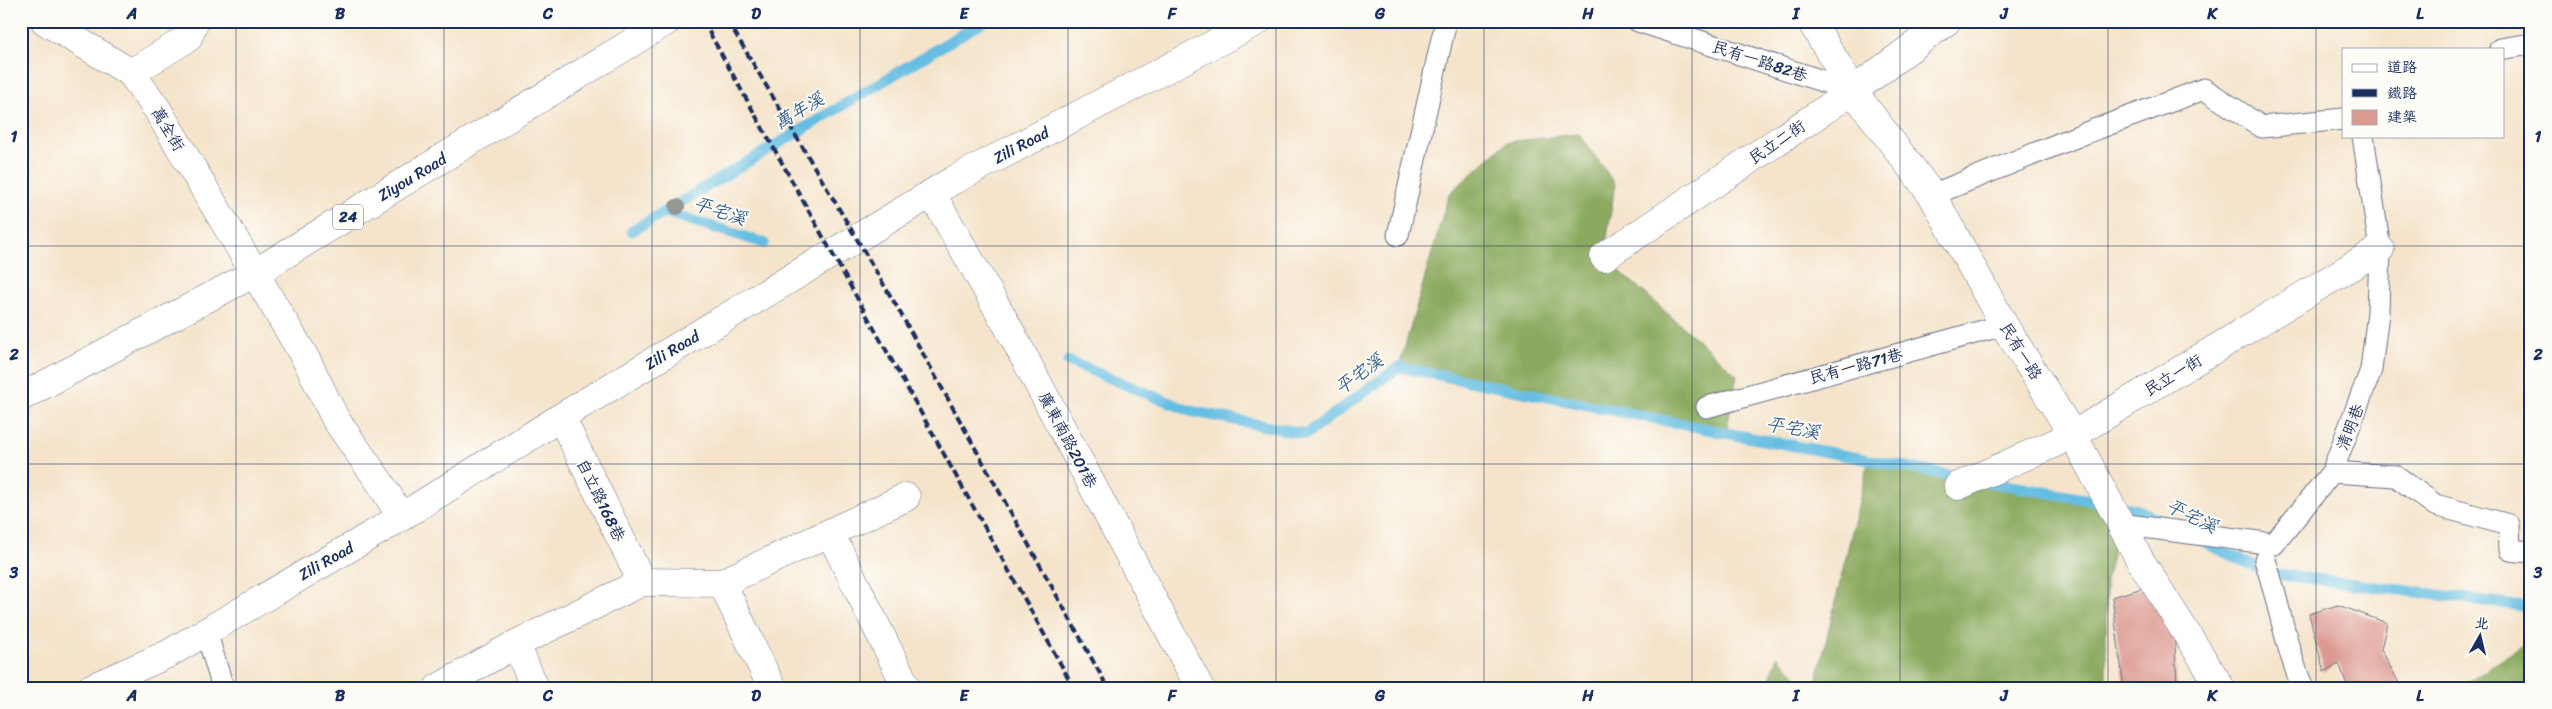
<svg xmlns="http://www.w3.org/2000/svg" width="2552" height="709" font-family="Sriracha,'LXGW WenKai TC',sans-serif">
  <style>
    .forest { fill: #8baa5e; stroke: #536c5e }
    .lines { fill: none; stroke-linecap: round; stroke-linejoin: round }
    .stream { stroke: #65bee2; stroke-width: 11 }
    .building { fill: #dc9990 }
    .service-casing { stroke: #676e84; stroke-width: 23 }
    .minor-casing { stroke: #676e84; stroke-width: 29 }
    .primary-casing { stroke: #676e84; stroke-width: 29 }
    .service { stroke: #fff; stroke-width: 21 }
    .minor { stroke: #fff; stroke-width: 28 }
    .primary { stroke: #fff; stroke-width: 28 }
    .rail { stroke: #1b2f5e; stroke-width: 4; stroke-dasharray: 8 4; stroke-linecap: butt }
    .tree { fill: #959991 }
    .grid { fill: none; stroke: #1b2f5e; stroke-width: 1; stroke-opacity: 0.55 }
    .labels { text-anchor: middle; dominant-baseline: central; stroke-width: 4; stroke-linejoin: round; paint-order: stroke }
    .shield { fill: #fdfcf7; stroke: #5f6c8c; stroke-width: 1 }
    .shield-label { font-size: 15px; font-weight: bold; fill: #1b2f5e }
    .street-label { font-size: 16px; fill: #1b2f5e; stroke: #fdfcf7 }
    .water-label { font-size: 18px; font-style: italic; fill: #315a86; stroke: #fdfcf7 }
    .neatline { fill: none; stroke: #1b2f5e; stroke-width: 2 }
    .grid-label { font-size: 16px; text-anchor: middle; font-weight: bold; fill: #1b2f5e }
  </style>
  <rect width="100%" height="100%" fill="#fdfcf7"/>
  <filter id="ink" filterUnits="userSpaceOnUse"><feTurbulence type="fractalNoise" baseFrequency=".02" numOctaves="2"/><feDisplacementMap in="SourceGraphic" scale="10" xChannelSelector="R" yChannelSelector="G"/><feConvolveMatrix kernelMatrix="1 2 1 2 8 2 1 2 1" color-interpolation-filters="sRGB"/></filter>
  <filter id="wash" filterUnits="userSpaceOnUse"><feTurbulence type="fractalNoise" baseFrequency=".0096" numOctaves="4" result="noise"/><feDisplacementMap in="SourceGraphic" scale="20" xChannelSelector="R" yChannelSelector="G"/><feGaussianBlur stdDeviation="1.12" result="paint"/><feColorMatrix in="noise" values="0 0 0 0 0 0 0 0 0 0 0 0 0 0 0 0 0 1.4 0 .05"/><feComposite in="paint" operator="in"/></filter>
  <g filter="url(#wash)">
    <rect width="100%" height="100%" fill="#f5e4cb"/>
    <g class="forest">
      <polygon points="1579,134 1615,184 1604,257 1737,375 1726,433 1399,367 1449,194 1507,142"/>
      <polygon points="1869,460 2123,506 2106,581 2106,688 1815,688"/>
      <polygon points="2531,640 2531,688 2458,688"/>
      <polygon points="1778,656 1778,657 1808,688 1767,688"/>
    </g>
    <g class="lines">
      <g class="stream">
        <polyline points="665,212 764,243"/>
        <polyline points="632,231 984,21"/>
        <polyline points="1068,361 1190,411 1306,434 1399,367 1726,433 1964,478"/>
        <polyline points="1984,481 2123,506 2141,511 2167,524"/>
        <polyline points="2202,541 2269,573 2531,607"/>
      </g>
    </g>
    <g id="blocks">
      <g class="building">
        <polygon points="2150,586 2174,626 2177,688 2124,688 2112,597"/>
        <polygon points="2338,605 2387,623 2381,649 2401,687 2348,688 2339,663 2324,672 2309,614"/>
      </g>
    </g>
  </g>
  <g filter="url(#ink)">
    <use href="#blocks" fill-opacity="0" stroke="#676e84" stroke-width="1"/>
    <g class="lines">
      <g class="service-casing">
        <g id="service">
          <polyline points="1638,21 1853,91"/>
          <polyline points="2500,49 2531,44"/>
          <polyline points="1932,195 2083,134 2204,89 2262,127 2343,119"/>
          <polyline points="1398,235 1446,21"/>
          <polyline points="1707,407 2004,325"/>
          <polyline points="2332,472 2396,476 2435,505 2509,525 2510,550 2531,552"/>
          <polyline points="2120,524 2274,544 2332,472 2371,370 2378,312 2380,249 2363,136"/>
          <path d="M2265 560C2279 602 2285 646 2303 688"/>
          <polyline points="206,631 223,688"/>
        </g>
      </g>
      <g class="minor-casing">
        <g id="minor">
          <polyline points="45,21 131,73 157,109 307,361 336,420 381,484 401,517"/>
          <polyline points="1811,21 1853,91 1932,195 2004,325 2073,435 2140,560 2221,688"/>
          <polyline points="131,73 188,38 195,21"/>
          <polyline points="932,194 1007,325 1200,688"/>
          <polyline points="1604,257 1853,91 1947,21"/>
          <polyline points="561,417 642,582"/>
          <polyline points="1958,486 2073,435 2380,249"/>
          <polyline points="830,533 907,688"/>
          <polyline points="722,583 772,688"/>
          <polyline points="516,644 535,688"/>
          <polyline points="91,688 168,654 390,524 561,417 952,181 1258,21"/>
          <polyline points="438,688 516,644 642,582 722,583 906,497"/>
        </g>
      </g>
      <g class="primary-casing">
        <polyline id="primary" points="21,397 253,274 667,21"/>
      </g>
      <use href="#service" class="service"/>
      <use href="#minor" class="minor"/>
      <use href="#primary" class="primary"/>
      <g class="rail">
        <polyline points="703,21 1074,688"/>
        <polyline points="728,21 897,307 1108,688"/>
      </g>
    </g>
    <circle class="tree" cx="677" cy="207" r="8"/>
  </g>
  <path class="grid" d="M236 21V688M444 21V688M652 21V688M860 21V688M1068 21V688M1276 21V688M1484 21V688M1692 21V688M1900 21V688M2108 21V688M2316 21V688M21 246H2531M21 464H2531"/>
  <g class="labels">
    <rect class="shield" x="333" y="204.5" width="30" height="25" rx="4"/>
    <g class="shield-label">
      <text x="348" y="217">24</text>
    </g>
    <g class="street-label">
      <text transform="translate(1760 61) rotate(18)">民有一路82巷</text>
      <text transform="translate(168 129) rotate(59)">萬全街</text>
      <text transform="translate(1777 142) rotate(-34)">民立二街</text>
      <text transform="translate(1021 145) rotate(-28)">Zili Road</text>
      <text transform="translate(412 177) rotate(-31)">Ziyou Road</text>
      <text transform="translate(672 350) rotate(-31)">Zili Road</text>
      <text transform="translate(2021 351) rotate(58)">民有一路</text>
      <text transform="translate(1856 366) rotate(-15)">民有一路71巷</text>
      <text transform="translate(2173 375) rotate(-31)">民立一街</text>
      <text transform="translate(2350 427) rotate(-69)">清明巷</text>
      <text transform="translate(1068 440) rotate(62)">廣東南路201巷</text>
      <text transform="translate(601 500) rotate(64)">自立路168巷</text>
      <text transform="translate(326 561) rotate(-30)">Zili Road</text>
    </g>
    <g class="water-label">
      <text transform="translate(799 111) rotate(-31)">萬年溪</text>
      <text transform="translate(720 211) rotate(18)">平宅溪</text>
      <text transform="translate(1359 374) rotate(-36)">平宅溪</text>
      <text transform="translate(1793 428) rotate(10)">平宅溪</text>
      <text transform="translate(2192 516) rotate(26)">平宅溪</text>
    </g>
  </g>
  <rect width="2552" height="709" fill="none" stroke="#fdfcf7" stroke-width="55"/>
  <rect x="2342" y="48" width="162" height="90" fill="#fdfcf7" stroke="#a3aaba"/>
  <rect x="2352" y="64" width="25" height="8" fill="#ffffff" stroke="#a3aaba"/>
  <text x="2387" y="72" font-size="15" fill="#1b2f5e">道路</text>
  <rect x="2352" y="89" width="25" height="8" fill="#1b2f5e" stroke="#a3aaba"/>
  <text x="2387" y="98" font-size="15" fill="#1b2f5e">鐵路</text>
  <rect x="2352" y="110" width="25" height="15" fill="#dc9990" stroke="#a3aaba"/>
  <text x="2387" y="122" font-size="15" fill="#1b2f5e">建築</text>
  <g transform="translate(2480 636) rotate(8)" stroke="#fdfcf7" stroke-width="4" paint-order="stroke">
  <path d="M0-4L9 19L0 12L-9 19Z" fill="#1b2f5e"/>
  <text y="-8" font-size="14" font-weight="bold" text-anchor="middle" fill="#1b2f5e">北</text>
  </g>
  <rect x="28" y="28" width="2496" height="654" class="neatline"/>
  <g class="grid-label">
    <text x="132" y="19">A</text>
    <text x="340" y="19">B</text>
    <text x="548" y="19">C</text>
    <text x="756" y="19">D</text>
    <text x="964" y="19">E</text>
    <text x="1172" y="19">F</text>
    <text x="1380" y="19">G</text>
    <text x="1588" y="19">H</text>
    <text x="1796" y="19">I</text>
    <text x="2004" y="19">J</text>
    <text x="2212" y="19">K</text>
    <text x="2420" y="19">L</text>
    <text x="14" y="142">1</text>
    <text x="2538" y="142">1</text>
    <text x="14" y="360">2</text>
    <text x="2538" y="360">2</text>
    <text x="14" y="578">3</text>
    <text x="2538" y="578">3</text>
    <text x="132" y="701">A</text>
    <text x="340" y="701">B</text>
    <text x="548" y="701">C</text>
    <text x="756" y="701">D</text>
    <text x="964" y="701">E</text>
    <text x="1172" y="701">F</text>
    <text x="1380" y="701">G</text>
    <text x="1588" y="701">H</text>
    <text x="1796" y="701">I</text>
    <text x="2004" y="701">J</text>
    <text x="2212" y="701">K</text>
    <text x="2420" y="701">L</text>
  </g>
</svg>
